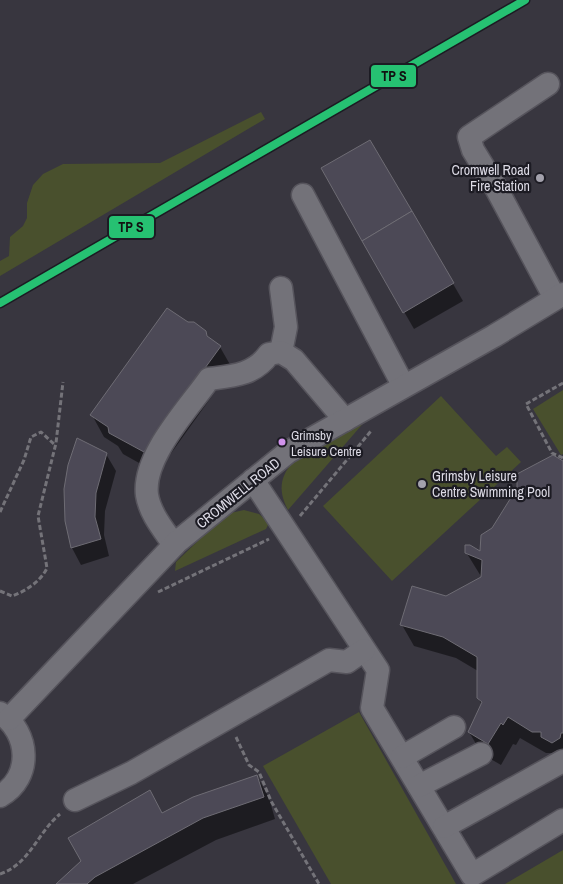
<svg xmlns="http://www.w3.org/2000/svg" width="563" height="884" font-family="'Archivo Narrow',sans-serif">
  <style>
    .green { fill: #49502d }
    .shadow { fill: #0007 }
    .building { fill: #4c4956; stroke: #6e6c74 }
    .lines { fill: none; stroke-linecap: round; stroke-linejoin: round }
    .minor-casing { stroke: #56545c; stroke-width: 25 }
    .path { stroke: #747379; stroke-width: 3; stroke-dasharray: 5 2.5; stroke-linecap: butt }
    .minor { stroke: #737279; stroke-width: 22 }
    .rail-1-casing { stroke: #1c1b23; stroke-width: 11 }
    .rail-1 { stroke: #26c172; stroke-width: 8 }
    .poi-dot { fill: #a3a1ac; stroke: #1c1b23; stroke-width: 2 }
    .bus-dot { fill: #d193ec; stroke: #1c1b23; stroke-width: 2 }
    .labels { text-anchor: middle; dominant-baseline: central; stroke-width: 4.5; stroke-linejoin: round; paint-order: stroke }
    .bus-label { font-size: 13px; fill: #dddbe6; stroke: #1c1b23; text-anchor: start }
    .poi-label { font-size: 14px; fill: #dddbe6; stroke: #1c1b23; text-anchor: end }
    .street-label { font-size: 14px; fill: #dddbe6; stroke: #1c1b23 }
    .line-badge { stroke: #1c1b23; stroke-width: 2 }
    .pale-badge-label { font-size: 14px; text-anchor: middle; font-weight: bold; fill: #111 }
  </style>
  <rect width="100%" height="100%" fill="#38363f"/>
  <g class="green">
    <polygon points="261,112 265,119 0,276 0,261 9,256 10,237 23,226 27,218 27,203 33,185 43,174 63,164 160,163"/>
    <polygon points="563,390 563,454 561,455 533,409"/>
    <polygon points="441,396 496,456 507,447 521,462 392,581 323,506"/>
    <path d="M373 412 288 510C277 489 280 474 298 457Z"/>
    <polygon points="244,510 259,514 269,523 266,529 175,571 176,562 226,514"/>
    <polygon points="359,712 456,884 331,884 263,766"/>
    <polygon points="563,850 563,884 505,884"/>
  </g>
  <g class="shadow">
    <polygon points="370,141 463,301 414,329 322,169"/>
    <polygon points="187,324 205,332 210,340 220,347 232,368 157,473 123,454 118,446 104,437 92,415"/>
    <polygon points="106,454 116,471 105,511 104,535 109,556 81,565 72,548 65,510"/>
    <polygon points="563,462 563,763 555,758 552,753 546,753 520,738 516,745 513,744 501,765 482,754 469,732 482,705 478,698 478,671 456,658 414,646 402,625 482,578 466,552 481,553 493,529"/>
    <polygon points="257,776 269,798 275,819 216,840 133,884 58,884 162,814"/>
  </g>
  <g class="building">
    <polygon points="370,140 412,211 362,241 321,168"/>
    <polygon points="412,211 454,283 403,313 362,241"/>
    <polygon points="167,308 188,322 194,322 206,331 207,336 221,346 144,452 109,433 108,427 90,415"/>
    <polygon points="77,438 107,453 96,493 95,517 101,539 71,548 65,521 64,489 68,465"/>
    <polygon points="553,455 563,461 563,733 561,733 560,738 552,743 541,737 541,732 532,732 508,717 503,725 501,723 488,744 468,732 482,702 477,698 477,657 443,637 400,625 412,586 446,596 481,577 482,560 465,553 465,545 470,545 480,551 481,535 492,528 517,488 517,474"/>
    <polygon points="257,775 264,797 203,818 95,877 87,884 56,884 81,861 68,838 150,790 162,813 193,797"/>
  </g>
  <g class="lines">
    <g class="minor-casing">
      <g id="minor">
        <polyline points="548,84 469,137 473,150 495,186 555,298"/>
        <polyline points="303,195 403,385"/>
        <polyline points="281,288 286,327 281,352"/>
        <polyline points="253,480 378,670 372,708 472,875 563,820"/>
        <path d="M174 545C164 530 150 514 147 495 142 457 188 409 209 379 233 376 254 375 269 354L281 352 294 360 345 420"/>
        <path d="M0 713C30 732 33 778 0 796"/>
        <polyline points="9,719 177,542 288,452 494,336 563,294"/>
        <polyline points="402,757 454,727"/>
        <polyline points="419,786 481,754"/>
        <polyline points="75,800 131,773 329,660 347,662 364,650"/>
        <polyline points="444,827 563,761"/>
      </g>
    </g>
    <g class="path">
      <polyline points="563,383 526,404 552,453 563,458"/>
      <polyline points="0,512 24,460 31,437 41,432 55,445"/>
      <polyline points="300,516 371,431"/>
      <path d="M0 591 12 596C26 591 41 581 47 568L38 516 56 443 63 382"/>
      <polyline points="158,592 269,539"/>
      <polyline points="236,737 249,765 259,772 271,801 319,884"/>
      <path d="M0 874C30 864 37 833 60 814"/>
    </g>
    <use href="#minor" class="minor"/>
    <g class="rail-1-casing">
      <polyline id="rail-1" points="0,303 525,0"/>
    </g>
    <use href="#rail-1" class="rail-1"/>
  </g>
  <g class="poi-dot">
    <circle cx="540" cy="178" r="5"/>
    <circle cx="422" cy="484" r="5"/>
  </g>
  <circle class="bus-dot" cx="282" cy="442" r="4.5"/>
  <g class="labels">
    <g class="bus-label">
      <text x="291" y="435">Grimsby<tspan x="291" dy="16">Leisure Centre</tspan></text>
    </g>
    <g class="poi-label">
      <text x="530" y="170">Cromwell Road<tspan x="530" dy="16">Fire Station</tspan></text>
      <text x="432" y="476" text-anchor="start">Grimsby Leisure<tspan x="432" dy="16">Centre Swimming Pool</tspan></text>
    </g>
    <g class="street-label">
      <text transform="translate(238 493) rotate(-39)">CROMWELL ROAD</text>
    </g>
  </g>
  <g class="line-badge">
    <rect x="370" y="64" width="47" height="24" rx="5" fill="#26c172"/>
    <rect x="108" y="215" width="47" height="24" rx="5" fill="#26c172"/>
  </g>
  <g class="pale-badge-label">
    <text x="394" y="81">TP S</text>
    <text x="131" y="232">TP S</text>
  </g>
</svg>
